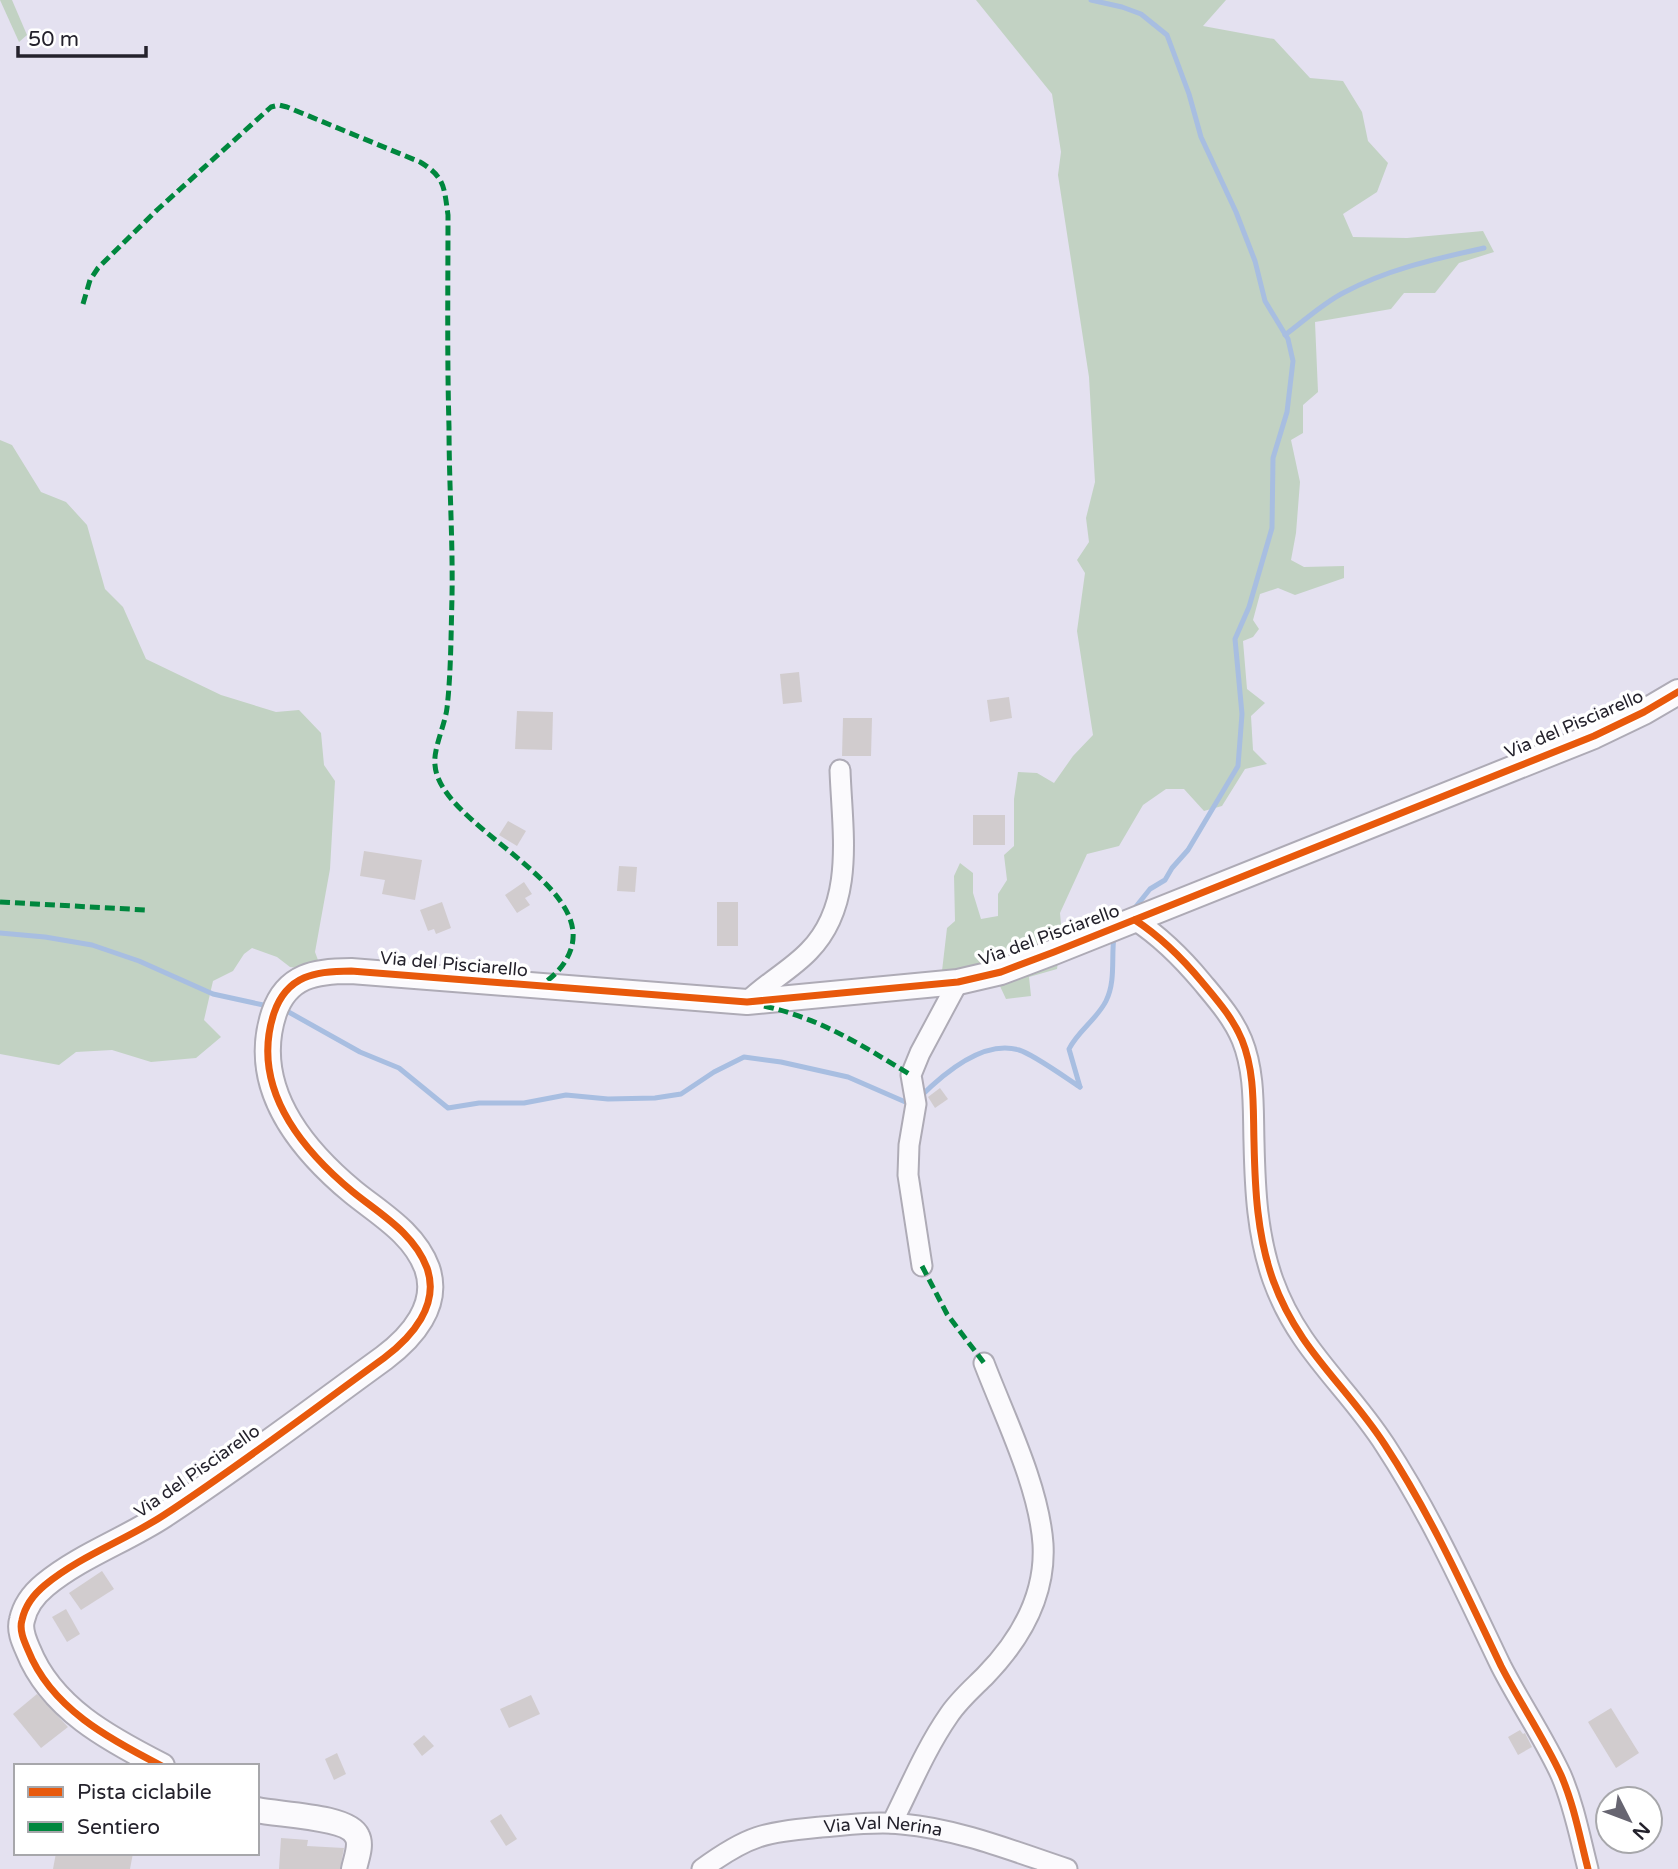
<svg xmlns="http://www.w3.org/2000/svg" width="1678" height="1869" font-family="'Varela Round',sans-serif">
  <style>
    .green { fill: #c2d2c3 }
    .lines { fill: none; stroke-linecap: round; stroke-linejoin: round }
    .stream { stroke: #a8bee1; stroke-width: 5 }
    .building { fill: #d1ccce }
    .minor-casing { stroke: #aeabb6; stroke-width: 23 }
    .tertiary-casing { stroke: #aeabb6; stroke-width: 28 }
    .minor { stroke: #fbfafd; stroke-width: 19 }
    .tertiary { stroke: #fbfafd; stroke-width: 24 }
    .quiet { stroke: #00873e; stroke-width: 5; stroke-dasharray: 10 5; stroke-linecap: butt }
    .cycleway-casing { stroke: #fff; stroke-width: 11 }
    .cycleway { stroke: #e8590c; stroke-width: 7 }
    .labels { text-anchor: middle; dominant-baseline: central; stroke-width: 7; stroke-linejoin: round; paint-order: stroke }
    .street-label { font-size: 18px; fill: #24222c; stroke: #fff }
  </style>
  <rect width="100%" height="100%" fill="#e4e1f0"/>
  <g class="green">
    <polygon points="0,0 12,0 27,35 19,42"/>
    <polygon points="976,0 1226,0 1203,26 1274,39 1310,78 1343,81 1362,112 1368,141 1388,163 1377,192 1343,214 1353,237 1407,238 1483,231 1494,252 1459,263 1435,293 1404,293 1391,309 1315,322 1318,392 1303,405 1303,433 1291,440 1300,482 1296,533 1291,560 1304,567 1344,566 1344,578 1295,595 1278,588 1260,594 1253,620 1259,629 1253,637 1243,641 1247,689 1265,703 1251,716 1253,750 1267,764 1245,769 1222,806 1204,811 1184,789 1166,789 1143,805 1119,846 1087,854 1060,913 1062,935 1057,969 1029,977 1031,996 1006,999 999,984 970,969 942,971 947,928 955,921 954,876 960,863 973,873 973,893 981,919 998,916 998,894 1007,880 1004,855 1014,846 1014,799 1018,772 1037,773 1054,783 1073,756 1093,735 1077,631 1085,573 1077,560 1089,542 1086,518 1095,482 1089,377 1058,175 1061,152 1052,94"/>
    <polygon points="0,440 12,445 41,492 66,502 87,525 105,589 123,607 146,659 221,695 276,712 299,710 321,733 324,765 335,781 330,869 315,952 322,971 290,967 277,957 252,948 244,954 233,971 213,981 204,1020 221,1037 196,1058 151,1062 112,1050 76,1052 59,1065 0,1054"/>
  </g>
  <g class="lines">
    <g class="stream">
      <polyline points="1091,0 1122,7 1141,14 1167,35 1189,94 1201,137 1236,212 1255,261 1265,301 1288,339 1293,361 1287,412 1273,458 1272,528 1249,607 1235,639 1242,714 1238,766 1188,850 1172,868 1165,880 1150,889 1134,909"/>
      <path d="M1285 335C1304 321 1322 304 1343 293 1388 269 1435 259 1484 248"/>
      <polyline points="0,933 45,937 92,945 139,961 213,994 268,1006"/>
      <polyline points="285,1010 360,1052 399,1068 448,1108 479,1103 524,1103 566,1095 608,1099 655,1098 681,1094 714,1072 744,1057 781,1062 848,1077 910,1104"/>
      <path d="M1080 1087 1069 1049C1078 1031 1097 1019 1106 1001 1116 981 1111 957 1114 936"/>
      <path d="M920 1097C943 1074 983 1039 1019 1050 1033 1054 1066 1078 1080 1087"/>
    </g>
  </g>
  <g class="building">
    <polygon points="799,672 802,702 783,704 780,674"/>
    <polygon points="1009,697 1012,718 990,722 987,700"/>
    <polygon points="517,711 553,712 552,750 515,749"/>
    <polygon points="843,718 872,718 871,756 842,756"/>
    <rect x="973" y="815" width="32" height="30"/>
    <polygon points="508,821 526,831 517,846 499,835"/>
    <polygon points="364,851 422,860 415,900 382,894 385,880 360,876"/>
    <polygon points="619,866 637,867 635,892 617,891"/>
    <polygon points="524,882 532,894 525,898 530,905 517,913 505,895"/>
    <polygon points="442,902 451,928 436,934 434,929 428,931 420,910"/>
    <rect x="717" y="902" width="21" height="44"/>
    <polygon points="940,1088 948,1099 935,1108 928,1097"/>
    <polygon points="102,1571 114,1589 81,1610 69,1593"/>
    <polygon points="66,1609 80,1634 67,1642 52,1617"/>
    <polygon points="37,1694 68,1727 41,1748 13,1714"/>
    <polygon points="531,1695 540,1714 509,1728 500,1709"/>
    <polygon points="1611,1708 1639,1753 1616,1768 1588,1722"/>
    <polygon points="1520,1730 1523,1734 1525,1733 1532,1747 1518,1755 1508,1737"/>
    <polygon points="424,1735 434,1746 422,1756 413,1744"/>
    <polygon points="337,1753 346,1774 334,1780 325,1759"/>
    <polygon points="501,1814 517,1839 506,1846 490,1821"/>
    <polygon points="281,1838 308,1840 307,1846 344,1848 340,1869 279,1869"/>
    <polygon points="56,1853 133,1853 130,1869 53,1869"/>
  </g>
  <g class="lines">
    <g class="minor-casing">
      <g id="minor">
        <path d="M1135 920C1161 937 1182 958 1202 982 1217 1000 1233 1018 1242 1040 1255 1072 1253 1108 1254 1142 1255 1189 1257 1235 1273 1280 1298 1350 1347 1386 1385 1445 1431 1515 1465 1591 1501 1666 1520 1703 1544 1738 1561 1775 1574 1805 1580 1838 1588 1869"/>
        <path d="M747 1002C766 983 791 970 809 951 856 903 842 830 840 770"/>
        <polyline points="922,1266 908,1175 909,1145 916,1104 911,1075 920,1053 958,982"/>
        <path d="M892 1823C910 1787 926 1748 949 1715 959 1700 973 1688 985 1676 1020 1640 1046 1597 1043 1544 1039 1486 1005 1418 984 1363"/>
        <path id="s1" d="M702 1869C750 1834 764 1833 821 1827 848 1825 875 1821 902 1824 958 1829 1013 1851 1067 1869"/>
      </g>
    </g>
    <g class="tertiary-casing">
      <g id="tertiary">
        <path d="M162 1766C109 1739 51 1708 28 1650 24 1641 19 1630 22 1620 25 1606 34 1594 45 1585 80 1556 126 1540 164 1515 239 1466 311 1411 384 1358 412 1337 440 1305 427 1268 414 1233 380 1214 353 1192 300 1148 250 1086 274 1013 287 975 316 971 351 971L747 1002 958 982 1001 972 1054 952 1594 736 1644 712 1678 692"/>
        <path d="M257 1810C279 1815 348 1816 357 1836 362 1845 356 1859 354 1869"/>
      </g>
    </g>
    <use href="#minor" class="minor"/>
    <use href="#tertiary" class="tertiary"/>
    <g class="quiet">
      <path d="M83 304 90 280 98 268 157 210 271 107 279 105 287 107 420 162C445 177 444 187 448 215 448 286 447 357 449 427 449 484 453 541 452 597 451 632 451 674 447 708 445 725 433 749 435 765 439 825 593 881 571 949 566 964 555 976 541 985"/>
      <polyline points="0,902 146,910"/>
      <path d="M764 1006C822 1019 861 1045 911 1075"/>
      <polyline points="922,1266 947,1314 984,1363"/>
    </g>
    <g class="cycleway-casing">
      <g id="cycleway">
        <path d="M1135 920C1161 937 1182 958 1202 982 1217 1000 1233 1018 1242 1040 1255 1072 1253 1108 1254 1142 1255 1189 1257 1235 1273 1280 1298 1350 1347 1386 1385 1445 1431 1515 1465 1591 1501 1666 1520 1703 1544 1738 1561 1775 1574 1805 1580 1838 1588 1869"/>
        <path d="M162 1766C109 1739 51 1708 28 1650 24 1641 19 1630 22 1620 25 1606 34 1594 45 1585 80 1556 126 1540 164 1515 239 1466 311 1411 384 1358 412 1337 440 1305 427 1268 414 1233 380 1214 353 1192 300 1148 250 1086 274 1013 287 975 316 971 351 971L747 1002 958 982 1001 972 1054 952 1594 736 1644 712 1678 692"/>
      </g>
    </g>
    <use href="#cycleway" class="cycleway"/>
  </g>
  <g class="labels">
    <g class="street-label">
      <text transform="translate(1574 724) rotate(-23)">Via del Pisciarello</text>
      <text transform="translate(1049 935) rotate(-20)">Via del Pisciarello</text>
      <text transform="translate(454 964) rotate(5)">Via del Pisciarello</text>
      <text transform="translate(197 1471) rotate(-35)">Via del Pisciarello</text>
      <text stroke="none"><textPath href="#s1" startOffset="191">Via Val Nerina</textPath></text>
    </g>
  </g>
  <rect x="14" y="1764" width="245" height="91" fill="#ffffff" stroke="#a7a7ab" stroke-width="2"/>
  <rect x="28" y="1787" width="35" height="10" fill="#e8590c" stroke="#a7a7ab" stroke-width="2"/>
  <text x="77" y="1799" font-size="21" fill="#24222c">Pista ciclabile</text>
  <rect x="28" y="1822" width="35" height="10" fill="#00873e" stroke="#a7a7ab" stroke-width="2"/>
  <text x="77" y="1834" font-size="21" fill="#24222c">Sentiero</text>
  <g transform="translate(1629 1820) rotate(132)"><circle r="33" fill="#ffffff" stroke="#a7a7ab" stroke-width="2"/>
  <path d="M0-5L12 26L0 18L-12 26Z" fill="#676571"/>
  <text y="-10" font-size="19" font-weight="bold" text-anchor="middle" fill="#24222c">N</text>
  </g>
  <path d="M18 46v10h128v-10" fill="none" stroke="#24222c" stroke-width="3.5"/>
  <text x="28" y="46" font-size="21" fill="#24222c" stroke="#ffffff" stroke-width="5" paint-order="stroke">50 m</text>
</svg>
